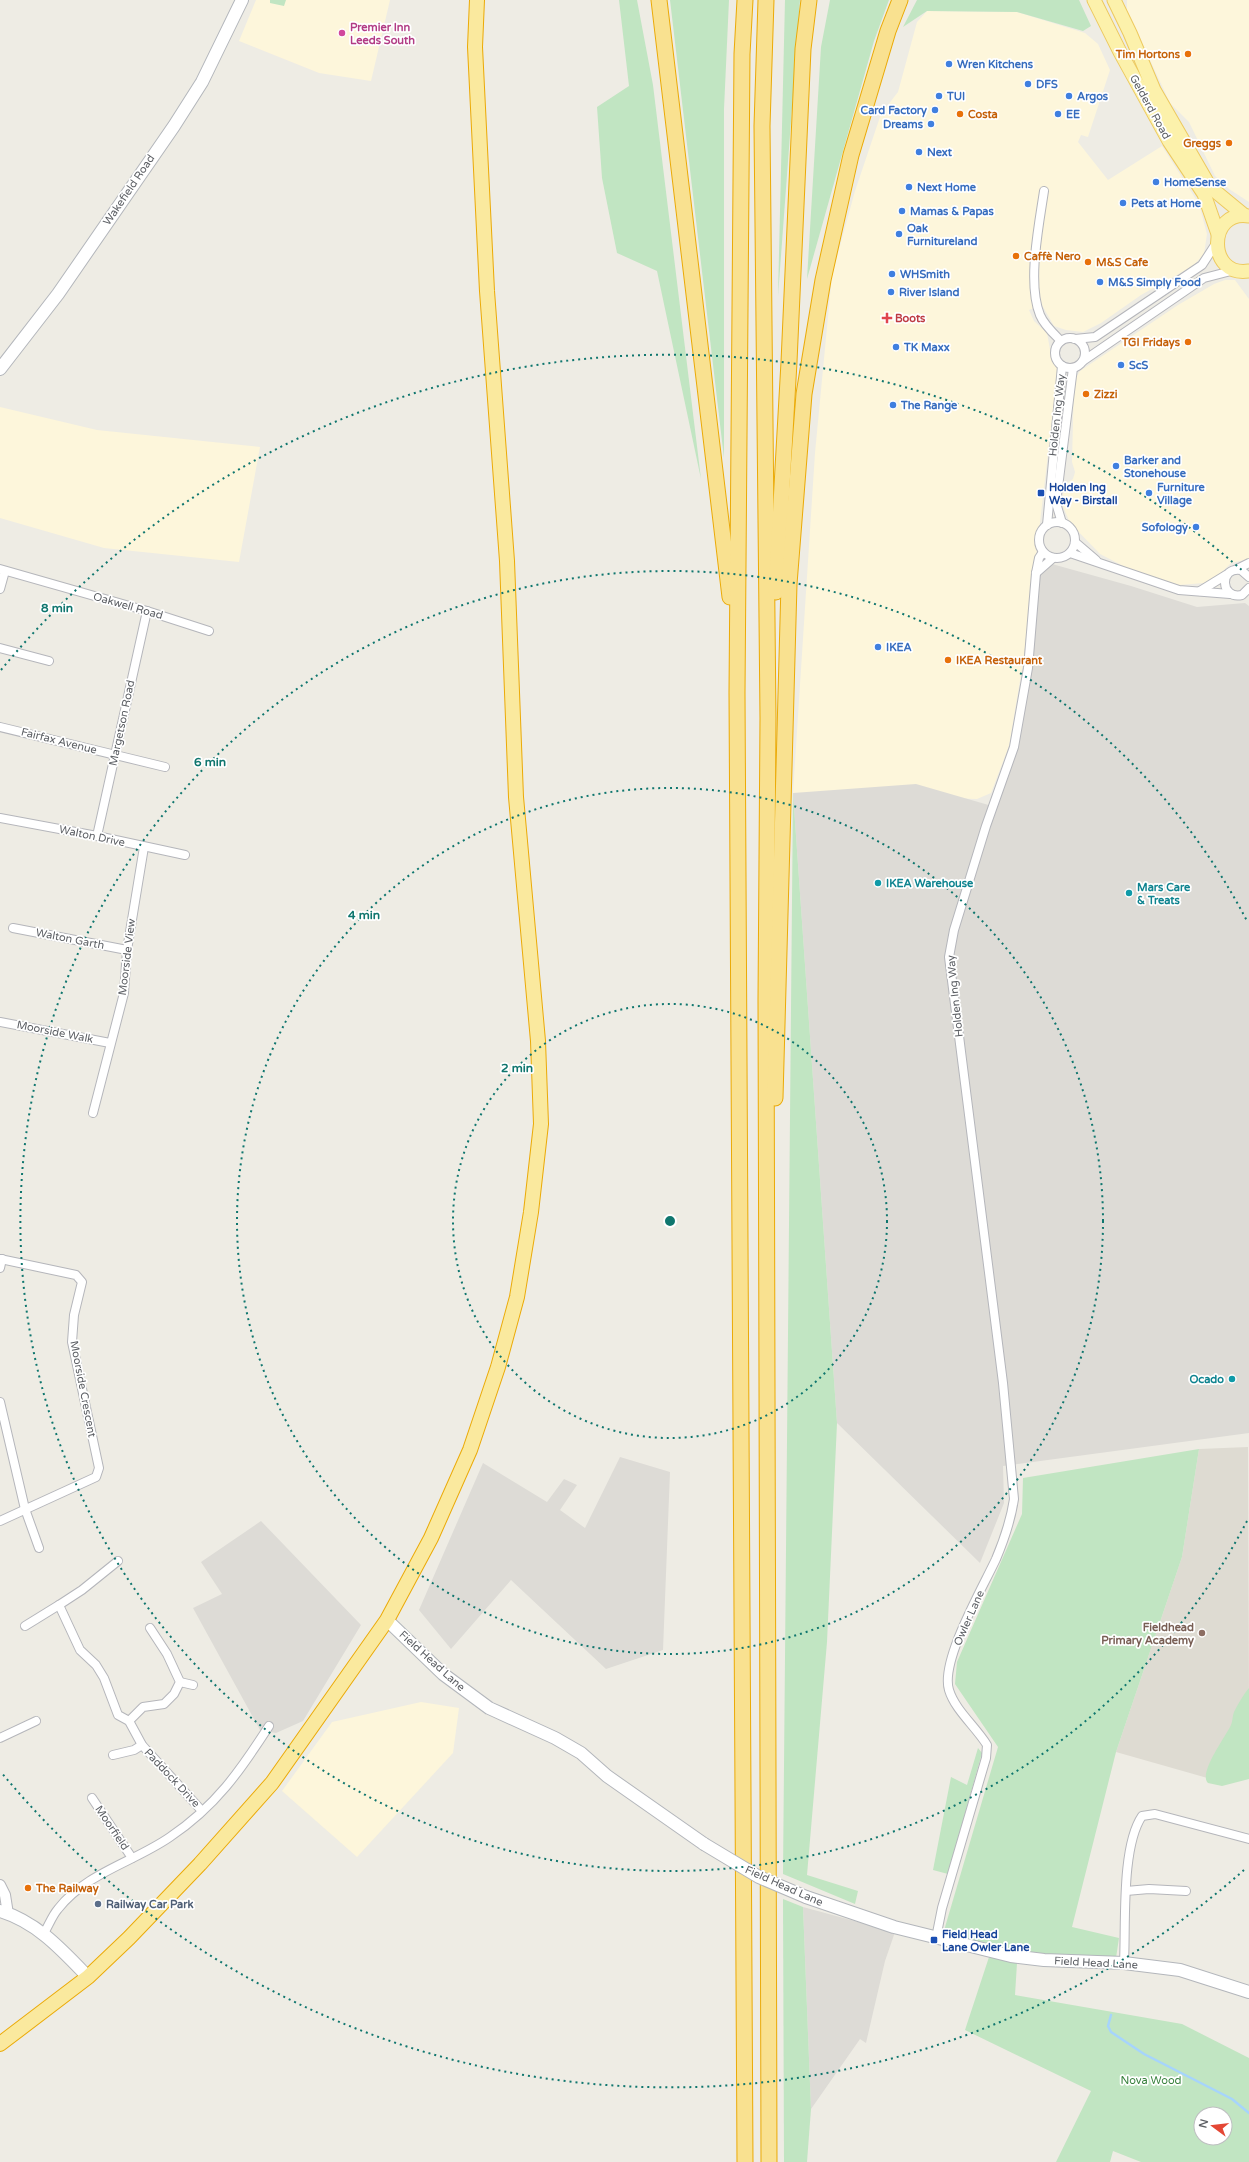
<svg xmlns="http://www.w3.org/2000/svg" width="1249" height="2162" font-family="'Varela Round',sans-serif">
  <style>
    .commercial { fill: #fdf6db }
    .industrial { fill: #dddbd6 }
    .education { fill: #dedbd2 }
    .green { fill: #c1e5c2; fill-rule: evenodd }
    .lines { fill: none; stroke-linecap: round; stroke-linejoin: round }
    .stream { stroke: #a6d4fc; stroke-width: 2.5 }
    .minor-casing { stroke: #b5b6bb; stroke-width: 10 }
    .tertiary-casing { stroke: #b5b6bb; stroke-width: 12 }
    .secondary-casing { stroke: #b3b6bb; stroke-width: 14 }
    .primary-casing { stroke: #edc95e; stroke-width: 15 }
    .trunk-casing { stroke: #ebaa07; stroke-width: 16 }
    .motorway-casing { stroke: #ebaa07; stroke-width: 17 }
    .minor { stroke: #fff; stroke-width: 8 }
    .tertiary { stroke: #fff; stroke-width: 10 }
    .secondary { stroke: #fff; stroke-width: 12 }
    .primary { stroke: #fcf1ab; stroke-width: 13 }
    .trunk { stroke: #fae99e; stroke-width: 14 }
    .motorway { stroke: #f9e190; stroke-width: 15 }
    .secondary-bridge-casing { stroke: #b3b6bb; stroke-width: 14; stroke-linecap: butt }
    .secondary-bridge { stroke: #fff; stroke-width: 12 }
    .ring { fill: none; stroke: #0f766e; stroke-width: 2; stroke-dasharray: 2 4 }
    .hotel-dot { fill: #d1479c; stroke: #fff; stroke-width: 1.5 }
    .food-dot { fill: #e8710a; stroke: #fff; stroke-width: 1.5 }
    .shop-dot { fill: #3f7fe0; stroke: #fff; stroke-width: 1.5 }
    .health-dot { fill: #e0444e; stroke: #fff; stroke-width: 1.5 }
    .transit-dot { fill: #1a4fb4; stroke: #fff; stroke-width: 1.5 }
    .culture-dot { fill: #0f9aa8; stroke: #fff; stroke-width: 1.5 }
    .education-dot { fill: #8d6e63; stroke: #fff; stroke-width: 1.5 }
    .service-dot { fill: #5c6f8a; stroke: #fff; stroke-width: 1.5 }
    .labels { text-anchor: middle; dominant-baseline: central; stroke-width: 3.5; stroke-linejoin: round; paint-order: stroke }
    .hotel-label { font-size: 11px; font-weight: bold; fill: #b23c85; stroke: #fff; text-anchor: start }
    .food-label { font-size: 11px; font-weight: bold; fill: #c56008; stroke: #fff; text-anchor: start }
    .shop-label { font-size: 11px; font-weight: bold; fill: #366cbe; stroke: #fff; text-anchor: start }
    .street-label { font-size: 11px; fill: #5c5f64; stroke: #fff }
    .health-label { font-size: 11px; font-weight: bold; fill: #be3a42; stroke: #fff; text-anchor: start }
    .transit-label { font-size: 11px; font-weight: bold; fill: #164399; stroke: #fff; text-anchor: start }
    .culture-label { font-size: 11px; font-weight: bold; fill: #0d838f; stroke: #fff; text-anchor: start }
    .education-label { font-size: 11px; font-weight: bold; fill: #785e54; stroke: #fff; text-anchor: end }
    .service-label { font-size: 11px; font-weight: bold; fill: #4e5e75; stroke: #fff; text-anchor: start }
    .park-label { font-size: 11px; fill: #37813c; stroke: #fff }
    .centre { fill: #0f766e; stroke: #fff; stroke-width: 2 }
    .ring-label { font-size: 12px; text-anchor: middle; font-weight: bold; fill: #0f766e; stroke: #fff; stroke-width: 3.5; stroke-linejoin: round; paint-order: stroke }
  </style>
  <rect width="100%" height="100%" fill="#eeece4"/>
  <g class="commercial">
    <polygon points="256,0 390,0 371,81 319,73 239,41"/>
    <polygon points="1127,0 1249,0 1249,202 1229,189 1215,176 1189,122 1170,103 1127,11"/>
    <polygon points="927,11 1017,12 1085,33 1098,44 1110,70 1088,137 1081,135 1078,142 1108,180 1162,146 1199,204 1207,234 1204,254 1193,266 1141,295 1101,323 1083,332 1066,330 1054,326 1042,305 1029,310 1034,321 1047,333 1051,355 1058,368 1025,651 1009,746 991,793 977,799 793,793 815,453 832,275 855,191 881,114 898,92 917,22"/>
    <polygon points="1225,280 1235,280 1249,299 1249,559 1231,563 1216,578 1204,583 1179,585 1133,571 1100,554 1070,523 1062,504 1064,485 1073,479 1075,472 1072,462 1074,381 1080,371 1178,305 1214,284"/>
    <polygon points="0,407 97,430 260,447 239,562 104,548 0,518"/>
    <polygon points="421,1702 459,1708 453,1753 357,1857 282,1791 332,1722"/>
  </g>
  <g class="industrial">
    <polygon points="1034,559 1131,586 1197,607 1245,603 1249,606 1249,1433 1003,1466 1004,1503 980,1563 837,1423 793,793 916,784 992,806 1016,735"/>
    <polygon points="620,1457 670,1472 663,1650 606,1669 511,1580 451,1649 419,1610 483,1463 547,1502 564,1479 577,1485 560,1510 585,1528"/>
    <polygon points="261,1521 361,1625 303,1721 276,1733 260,1730 193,1608 222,1594 201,1562"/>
    <polygon points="803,1907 895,1932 885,1961 866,2043 860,2039 811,2109"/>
  </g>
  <polygon class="education" points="1248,1447 1249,1709 1218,1781 1116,1752 1182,1557 1199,1449"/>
  <g class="green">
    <polygon points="270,0 286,0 284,6 270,3"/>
    <polygon points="619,0 637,0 653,85 701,479 657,271 617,253 602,178 597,107 629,86"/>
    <polygon points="670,0 729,0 724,109 724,458"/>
    <polygon points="785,0 800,0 778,296"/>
    <polygon points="830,0 889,0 874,41 807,279 821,47"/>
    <polygon points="917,0 1079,0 1091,26 1083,31 1017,12 927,11 903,27"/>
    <polygon points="793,793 837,1423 827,1642 807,1875 858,1891 855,1904 783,1874"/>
    <polygon points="1199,1449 1182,1557 1116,1752 1072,1927 1119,1938 1116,1958 1014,1952 943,1934 998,1747 955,1684 957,1662 1022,1514 1023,1478"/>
    <path d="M1249 1688V1779L1222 1786 1208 1783C1198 1774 1225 1737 1230 1727 1233 1722 1232 1717 1234 1712 1238 1704 1243 1695 1249 1688Z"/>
    <polygon points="978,1748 982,1753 948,1874 933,1870 951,1777 967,1785"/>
    <polygon points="783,1899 803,1907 811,2109 807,2162 784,2162"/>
    <path d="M989 1957 1017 1963 1015 1995 1182 2024 1249 2058V2162H1141L1113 2151 1110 2162H1056L1091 2091 965 2030ZM1201 2114H1225V2138H1201Z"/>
  </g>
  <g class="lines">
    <polyline class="stream" points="1111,2015 1108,2026 1111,2032 1144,2054 1232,2099 1249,2113"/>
    <g class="minor-casing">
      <g id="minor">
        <path d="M1044 191C1039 225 1027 283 1040 315 1044 325 1053 333 1061 341"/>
        <circle cx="1070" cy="353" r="15"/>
        <polyline points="1075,339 1095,337 1202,265 1217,242"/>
        <polyline points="1083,361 1204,278 1235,270"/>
        <circle cx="1057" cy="540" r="18"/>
        <polyline points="1062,523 1056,503 1073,368"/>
        <polyline points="1047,525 1062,366"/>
        <polyline points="1075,542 1096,560"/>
        <polyline points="1070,553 1179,590 1230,594"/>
        <polyline points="0,569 147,611 209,631"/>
        <polyline points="1237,569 1249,563"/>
        <polyline points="1036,573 1053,558"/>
        <path d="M1249 577 1241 570C1219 566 1220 600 1242 595L1249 588"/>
        <polyline points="0,589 5,571"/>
        <polyline points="1200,591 1226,575"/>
        <polyline points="0,648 49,661"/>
        <polyline points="0,727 165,767"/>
        <polyline points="0,818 97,836 185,855"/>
        <polyline points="97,836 147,611"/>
        <polyline points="13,928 127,950"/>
        <polyline points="0,1022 110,1043"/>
        <polyline points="93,1113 124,993 127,950 144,847"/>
        <polyline points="0,1259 76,1275 82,1282 74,1315 72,1342 99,1468 96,1477 0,1521"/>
        <polyline points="0,1268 2,1259"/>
        <polyline points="0,1402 25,1509 39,1548"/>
        <polyline points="118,1561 82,1590 59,1605 80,1650 96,1665 104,1678 118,1715 129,1721 142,1745 202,1811"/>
        <polyline points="25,1626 59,1605"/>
        <polyline points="180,1682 193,1685"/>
        <polyline points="129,1721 143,1707 164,1704 174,1694 180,1682 167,1654 150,1628"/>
        <polyline points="0,1738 36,1721"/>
        <polyline points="113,1755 134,1750 142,1745"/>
        <polyline points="92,1798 132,1858"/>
        <polyline points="1126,1891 1149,1889 1186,1891"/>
        <path d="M44 1933C49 1925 52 1916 58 1909 86 1873 134 1862 170 1837 216 1806 240 1771 269 1726"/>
        <path d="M936 1938 942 1908 986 1758 987 1745C976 1727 955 1710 949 1690 940 1661 983 1587 996 1559 1004 1540 1011 1519 1014 1499L1003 1383 949 957 954 930 986 826 1014 747 1028 668 1036 573 1039 558 1043 552"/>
        <path d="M1124 1963C1126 1924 1121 1847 1142 1816L1155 1814 1249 1839"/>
      </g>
    </g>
    <g class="tertiary-casing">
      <polyline id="tertiary" points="0,1885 5,1895 8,1914"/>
    </g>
    <g class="secondary-casing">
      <g id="secondary">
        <polyline points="0,369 58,294 174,126 202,82 242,0"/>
        <polyline points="387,1620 443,1674 489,1708 555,1738 581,1753 607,1776 704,1844"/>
        <polyline points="806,1897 894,1927 1011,1956 1044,1960 1124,1963 1180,1970 1249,1992"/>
        <path d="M0 1911C37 1922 62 1950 88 1977"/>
      </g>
    </g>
    <g class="primary-casing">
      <g id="primary">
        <polyline points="1094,0 1120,52 1169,141 1204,194 1218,234"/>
        <polyline points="1114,0 1130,33 1154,90 1210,187 1244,215"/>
        <path d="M1249 216C1207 209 1207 278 1249 271"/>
      </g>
    </g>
    <g class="trunk-casing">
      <polyline id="trunk" points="0,2044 88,1977 129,1938 200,1864 272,1783 387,1620 431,1538 470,1450 498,1367 517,1297 531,1212 541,1124 538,1041 516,797 507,561 487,291 475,47 477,0"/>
    </g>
    <g class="motorway-casing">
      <g id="motorway">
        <polyline points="659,0 730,597"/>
        <polyline points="745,0 742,54 737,693 745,2162"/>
        <polyline points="766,0 762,126 768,718 766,999 769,2162"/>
        <polyline points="776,592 789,362 803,49 809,0"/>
        <polyline points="775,1098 789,584 804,394 823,280 851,155 888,31 900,0"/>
      </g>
    </g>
    <use href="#minor" class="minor"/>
    <use href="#tertiary" class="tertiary"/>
    <use href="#secondary" class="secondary"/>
    <use href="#primary" class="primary"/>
    <use href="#trunk" class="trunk"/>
    <use href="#motorway" class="motorway"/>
    <g class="secondary-bridge-casing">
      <polyline id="secondary-bridge" points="704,1844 759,1877 806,1897"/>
    </g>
    <use href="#secondary-bridge" class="secondary-bridge"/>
  </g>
  <g class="ring">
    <circle cx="670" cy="1221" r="217"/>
    <circle cx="670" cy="1221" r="433"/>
    <path d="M1247 1521A650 650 0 1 1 1247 921"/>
    <path d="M1244 1870A867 867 0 0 1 1 1772M1 670A867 867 0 0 1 1244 572"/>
  </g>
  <circle class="hotel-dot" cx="342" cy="33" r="4"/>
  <g class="food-dot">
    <circle cx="1188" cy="54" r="4"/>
    <circle cx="960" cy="114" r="4"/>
    <circle cx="1229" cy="143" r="4"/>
    <circle cx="1016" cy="256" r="4"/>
    <circle cx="1088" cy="262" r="4"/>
    <circle cx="1188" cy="342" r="4"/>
    <circle cx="1086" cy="394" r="4"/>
    <circle cx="948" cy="660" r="4"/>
    <circle cx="28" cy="1888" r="4"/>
  </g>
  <g class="shop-dot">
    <circle cx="949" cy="64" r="4"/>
    <circle cx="1028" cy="84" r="4"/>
    <circle cx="939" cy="96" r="4"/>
    <circle cx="1069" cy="96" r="4"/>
    <circle cx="935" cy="110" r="4"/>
    <circle cx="1058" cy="114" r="4"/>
    <circle cx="931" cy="124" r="4"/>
    <circle cx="919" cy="152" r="4"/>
    <circle cx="1156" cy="182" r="4"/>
    <circle cx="909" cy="187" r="4"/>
    <circle cx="1123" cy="203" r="4"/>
    <circle cx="902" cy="211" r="4"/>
    <circle cx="899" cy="234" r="4"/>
    <circle cx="892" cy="274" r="4"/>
    <circle cx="1100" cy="282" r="4"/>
    <circle cx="891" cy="292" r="4"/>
    <circle cx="896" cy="347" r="4"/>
    <circle cx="1121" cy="365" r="4"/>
    <circle cx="893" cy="405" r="4"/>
    <circle cx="1116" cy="466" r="4"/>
    <circle cx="1149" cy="493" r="4"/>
    <circle cx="1196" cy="527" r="4"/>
    <circle cx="878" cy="647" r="4"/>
  </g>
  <path class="health-dot" d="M885 312h4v4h4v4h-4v4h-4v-4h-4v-4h4z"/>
  <g class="transit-dot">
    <rect x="1037" y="489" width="8" height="8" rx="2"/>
    <rect x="930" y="1936" width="8" height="8" rx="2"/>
  </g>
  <g class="culture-dot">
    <circle cx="878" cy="883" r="4"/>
    <circle cx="1129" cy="893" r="4"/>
    <circle cx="1232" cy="1379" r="4"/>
  </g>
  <circle class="education-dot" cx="1202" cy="1633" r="4"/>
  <circle class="service-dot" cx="98" cy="1904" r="4"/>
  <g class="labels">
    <g class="hotel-label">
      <text x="350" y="27">Premier Inn<tspan x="350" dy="13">Leeds South</tspan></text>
    </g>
    <g class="food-label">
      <text x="1180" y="54" text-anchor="end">Tim Hortons</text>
      <text x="968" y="114">Costa</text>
      <text x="1221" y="143" text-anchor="end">Greggs</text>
      <text x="1024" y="256">Caffè Nero</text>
      <text x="1096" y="262">M&amp;S Cafe</text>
      <text x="1180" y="342" text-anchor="end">TGI Fridays</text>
      <text x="1094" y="394">Zizzi</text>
      <text x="956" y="660">IKEA Restaurant</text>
      <text x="36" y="1888">The Railway</text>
    </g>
    <g class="shop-label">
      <text x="957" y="64">Wren Kitchens</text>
      <text x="1036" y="84">DFS</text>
      <text x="947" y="96">TUI</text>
      <text x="1077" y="96">Argos</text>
      <text x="927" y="110" text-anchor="end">Card Factory</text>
      <text x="1066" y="114">EE</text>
      <text x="923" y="124" text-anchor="end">Dreams</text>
      <text x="927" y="152">Next</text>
      <text x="1164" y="182">HomeSense</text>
      <text x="917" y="187">Next Home</text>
      <text x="1131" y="203">Pets at Home</text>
      <text x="910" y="211">Mamas &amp; Papas</text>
      <text x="907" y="228">Oak<tspan x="907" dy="13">Furnitureland</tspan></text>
      <text x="900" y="274">WHSmith</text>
      <text x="1108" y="282">M&amp;S Simply Food</text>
      <text x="899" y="292">River Island</text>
      <text x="904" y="347">TK Maxx</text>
      <text x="1129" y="365">ScS</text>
      <text x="901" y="405">The Range</text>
      <text x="1124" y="460">Barker and<tspan x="1124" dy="13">Stonehouse</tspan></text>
      <text x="1157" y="487">Furniture<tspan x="1157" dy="13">Village</tspan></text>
      <text x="1188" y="527" text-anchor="end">Sofology</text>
      <text x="886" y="647">IKEA</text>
    </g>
    <g class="street-label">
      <text transform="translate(1150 107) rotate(61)">Gelderd Road</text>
      <text transform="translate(129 190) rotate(-56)">Wakefield Road</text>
      <text transform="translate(1057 415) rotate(-84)">Holden Ing Way</text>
      <text transform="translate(128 606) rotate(16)">Oakwell Road</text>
      <text transform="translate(122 723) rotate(-78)">Margetson Road</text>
      <text transform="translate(59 741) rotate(14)">Fairfax Avenue</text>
      <text transform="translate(92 836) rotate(12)">Walton Drive</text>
      <text transform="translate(70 939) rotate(11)">Walton Garth</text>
      <text transform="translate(127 957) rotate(-83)">Moorside View</text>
      <text transform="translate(955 996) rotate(-96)">Holden Ing Way</text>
      <text transform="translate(55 1032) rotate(11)">Moorside Walk</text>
      <text transform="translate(83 1389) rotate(79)">Moorside Crescent</text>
      <text transform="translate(969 1618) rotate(-66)">Owler Lane</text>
      <text transform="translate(432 1661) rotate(42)">Field Head Lane</text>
      <text transform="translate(172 1778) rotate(47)">Paddock Drive</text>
      <text transform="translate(112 1828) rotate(56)">Moorfield</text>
      <text transform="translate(784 1886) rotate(24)">Field Head Lane</text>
      <text transform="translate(1096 1963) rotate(3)">Field Head Lane</text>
    </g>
    <g class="health-label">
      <text x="895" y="318">Boots</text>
    </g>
    <g class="transit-label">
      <text x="1049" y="487">Holden Ing<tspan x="1049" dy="13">Way - Birstall</tspan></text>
      <text x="942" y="1934">Field Head<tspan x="942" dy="13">Lane Owler Lane</tspan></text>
    </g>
    <g class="culture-label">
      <text x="886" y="883">IKEA Warehouse</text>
      <text x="1137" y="887">Mars Care<tspan x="1137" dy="13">&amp; Treats</tspan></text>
      <text x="1224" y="1379" text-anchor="end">Ocado</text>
    </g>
    <g class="education-label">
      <text x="1194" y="1627">Fieldhead<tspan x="1194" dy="13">Primary Academy</tspan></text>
    </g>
    <g class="service-label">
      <text x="106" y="1904">Railway Car Park</text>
    </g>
    <g class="park-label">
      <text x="1151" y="2080">Nova Wood</text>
    </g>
  </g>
  <circle cx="670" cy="1221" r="6" class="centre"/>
  <g class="ring-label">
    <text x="57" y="612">8 min</text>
    <text x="210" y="766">6 min</text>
    <text x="364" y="919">4 min</text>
    <text x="517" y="1072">2 min</text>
  </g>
  <g transform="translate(1213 2126) rotate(285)"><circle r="19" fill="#ffffff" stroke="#bebfc1"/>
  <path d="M0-3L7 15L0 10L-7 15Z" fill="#e44735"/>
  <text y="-6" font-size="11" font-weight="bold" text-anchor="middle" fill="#5c5f64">N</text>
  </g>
</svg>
